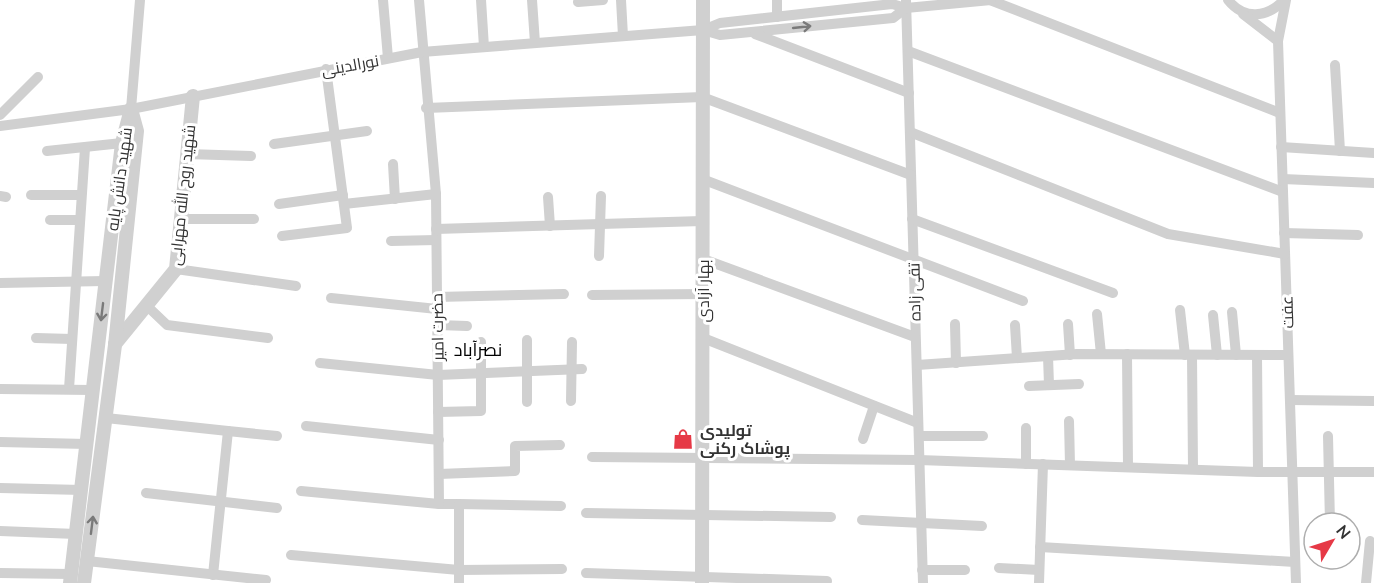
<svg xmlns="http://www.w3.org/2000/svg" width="1374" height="583" font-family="Mulish,Cairo,sans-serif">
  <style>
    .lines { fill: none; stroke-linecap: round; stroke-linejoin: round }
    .minor { stroke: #d0d0d0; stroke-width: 10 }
    .tertiary { stroke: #d0d0d0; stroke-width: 14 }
    .oneway { stroke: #7a7a7a }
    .labels { text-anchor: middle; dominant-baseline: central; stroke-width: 6; stroke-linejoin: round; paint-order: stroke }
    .street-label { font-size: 16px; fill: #333; stroke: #fff }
    .poi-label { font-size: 16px; font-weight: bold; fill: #333; stroke: #fff; text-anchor: start }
    .neighbourhood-label { font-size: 18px; fill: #000; stroke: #fff }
  </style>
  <rect width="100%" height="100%" fill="#fff"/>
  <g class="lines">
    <g class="minor">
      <polyline points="383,0 388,58"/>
      <polyline points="419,0 436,194 439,504 459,504 459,583"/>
      <polyline points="481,0 484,47"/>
      <polyline points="532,0 535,43"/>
      <polyline points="621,0 623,36"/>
      <polyline points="777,0 777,17"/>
      <polyline points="906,0 923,583"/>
      <polyline points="990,0 1280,113"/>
      <path d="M1228 0C1244 20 1267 18 1284 0"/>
      <polyline points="1286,0 1278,41 1296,583"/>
      <polyline points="578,2 603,0"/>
      <polyline points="1243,14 1278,41"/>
      <polyline points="703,30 720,35 893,18 906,8"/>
      <polyline points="755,34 909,93"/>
      <polyline points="908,51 1283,192"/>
      <polyline points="1335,65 1340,151"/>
      <polyline points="426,108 702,97 911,175"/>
      <polyline points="131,109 140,0"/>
      <polyline points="0,115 38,77"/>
      <polyline points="0,126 131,109 422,52 703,30 720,23 892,4 906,8 991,0"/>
      <polyline points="910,132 1168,234 1285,254"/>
      <polyline points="274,144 367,131"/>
      <polyline points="1281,147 1374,153"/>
      <polyline points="47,151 122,143"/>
      <polyline points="187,154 251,156"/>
      <polyline points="393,164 395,199"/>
      <polyline points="702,179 1023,301"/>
      <polyline points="1283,179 1374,183"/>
      <polyline points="31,195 80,195"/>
      <polyline points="0,196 6,197"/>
      <polyline points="548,197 550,226"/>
      <polyline points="279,204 343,195"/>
      <polyline points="344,204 436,194"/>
      <polyline points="181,219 254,219"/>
      <polyline points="912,219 1113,293"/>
      <polyline points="50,220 79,220"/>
      <polyline points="436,229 702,221"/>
      <polyline points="1284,233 1358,235"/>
      <polyline points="282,236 347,228 326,69"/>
      <polyline points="391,241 436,240"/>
      <polyline points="599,256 601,196"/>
      <polyline points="703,259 915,337"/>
      <polyline points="176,269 296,286"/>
      <polyline points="0,283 105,281"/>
      <polyline points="592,295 703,294"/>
      <polyline points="437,297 564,294"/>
      <polyline points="331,298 437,309"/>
      <polyline points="146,305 167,325 268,338"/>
      <polyline points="1180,310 1185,355"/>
      <polyline points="1232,312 1236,355"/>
      <polyline points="1097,314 1101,354"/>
      <polyline points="1213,315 1217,355"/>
      <polyline points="955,324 956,363"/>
      <polyline points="1068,324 1070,355"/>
      <polyline points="438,325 467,326"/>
      <polyline points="1015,325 1017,358"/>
      <polyline points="36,338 72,339"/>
      <polyline points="703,338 918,423"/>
      <polyline points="1127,354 1128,467"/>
      <polyline points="1192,355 1193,469"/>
      <polyline points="1257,355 1258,472"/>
      <polyline points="1048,356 1049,385"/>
      <polyline points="320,363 438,375 582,369"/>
      <polyline points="917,365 1077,354 1288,355"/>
      <polyline points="1029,386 1079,384"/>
      <polyline points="0,389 93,390"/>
      <polyline points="69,389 85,148"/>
      <polyline points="1290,400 1374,401"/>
      <polyline points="571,401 572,342"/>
      <polyline points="527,402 527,340"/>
      <polyline points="438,412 481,411 481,342"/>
      <polyline points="106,418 228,431 213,575"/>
      <polyline points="1069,421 1070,465"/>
      <polyline points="306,426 439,440"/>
      <polyline points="228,431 277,436"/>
      <polyline points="919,436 983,436"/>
      <polyline points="1328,436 1330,523"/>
      <polyline points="863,439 874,406"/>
      <polyline points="0,442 87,444"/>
      <polyline points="592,457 919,460 1258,472 1374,472"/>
      <polyline points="1026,464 1026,428"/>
      <polyline points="439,474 515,471 515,446 560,445"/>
      <polyline points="0,488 82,490"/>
      <polyline points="301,491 439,504"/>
      <polyline points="146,493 277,508"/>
      <polyline points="459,504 561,506"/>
      <polyline points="586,513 831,517"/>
      <polyline points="862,520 982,526"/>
      <polyline points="0,531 76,534"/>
      <polyline points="1040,547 1295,562"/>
      <polyline points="291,555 459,570 562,569"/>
      <polyline points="87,561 266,580"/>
      <polyline points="999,568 1039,570"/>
      <polyline points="922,570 965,570"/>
      <polyline points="0,573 71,574"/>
      <polyline points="586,573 827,581"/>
      <polyline points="1039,583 1043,464"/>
      <polyline points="1366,583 1370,541"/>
    </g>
    <g class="tertiary">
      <polyline points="115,344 176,269 193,96"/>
      <polyline points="70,583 122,143 131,109"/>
      <polyline points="84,583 115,345 137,131 131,109"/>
      <polyline points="702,583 703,0"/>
    </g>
  </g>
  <defs><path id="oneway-shaft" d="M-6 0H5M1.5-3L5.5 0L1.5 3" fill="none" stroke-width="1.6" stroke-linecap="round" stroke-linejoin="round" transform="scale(1.5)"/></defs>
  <g class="oneway">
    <use href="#oneway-shaft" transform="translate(802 27) rotate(-6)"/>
    <use href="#oneway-shaft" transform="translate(102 312) rotate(97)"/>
    <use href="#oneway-shaft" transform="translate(92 525) rotate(-83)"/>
  </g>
  <defs>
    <g id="shop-bare" transform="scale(1.62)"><path d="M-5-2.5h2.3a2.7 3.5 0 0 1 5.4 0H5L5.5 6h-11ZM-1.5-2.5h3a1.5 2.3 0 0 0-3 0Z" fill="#e63946" stroke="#fff" stroke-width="2.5" paint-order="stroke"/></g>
  </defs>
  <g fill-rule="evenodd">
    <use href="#shop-bare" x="683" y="439"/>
  </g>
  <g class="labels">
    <g class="street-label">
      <text transform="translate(350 65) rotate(-10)">نورالدینی</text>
      <text transform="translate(119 179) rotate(-82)">شهید دانش پایه</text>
      <text transform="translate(182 195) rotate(-84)">شهید روح الله مهرابی</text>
      <text transform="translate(703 291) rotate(-90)">بهار آزادی</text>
      <text transform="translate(914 292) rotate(-91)">تقی زاده</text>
      <text transform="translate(1287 312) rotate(-92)">عفت</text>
      <text transform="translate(437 327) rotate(-91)">حضرت امیر</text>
    </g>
    <g class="poi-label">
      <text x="700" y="430">تولیدی<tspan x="700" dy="18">پوشاک رکنی</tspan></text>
    </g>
    <g class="neighbourhood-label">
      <text x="478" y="349">نصرآباد</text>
    </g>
  </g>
  <g transform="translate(1332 541) rotate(51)"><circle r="28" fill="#ffffff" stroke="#adadad" stroke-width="1.5"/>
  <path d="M0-4.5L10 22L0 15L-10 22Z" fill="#e63946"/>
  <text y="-9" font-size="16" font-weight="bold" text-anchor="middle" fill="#333333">N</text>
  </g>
</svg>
